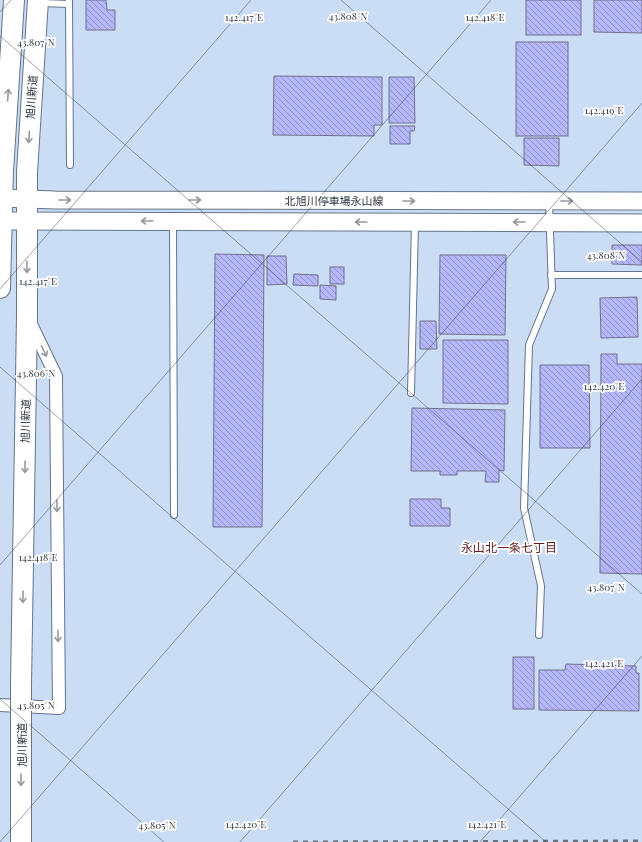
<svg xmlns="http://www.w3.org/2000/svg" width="642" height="842" font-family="'Playfair Display','Noto Sans JP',serif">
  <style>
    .built { fill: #cbddf5 }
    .building { fill: url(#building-back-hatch); stroke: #70718a }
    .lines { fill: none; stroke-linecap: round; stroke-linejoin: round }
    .service-casing { stroke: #64748a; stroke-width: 8 }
    .minor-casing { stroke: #64748a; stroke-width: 14 }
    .secondary-casing { stroke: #64748a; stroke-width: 19 }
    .trunk-casing { stroke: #64748a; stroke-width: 22 }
    .service { stroke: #fff; stroke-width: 6 }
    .minor { stroke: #fff; stroke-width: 12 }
    .secondary { stroke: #fff; stroke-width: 17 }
    .trunk { stroke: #fff; stroke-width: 20 }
    .rail { stroke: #68717f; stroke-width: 3; stroke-dasharray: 5 5; stroke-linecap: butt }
    .trunk-bridge-casing { stroke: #64748a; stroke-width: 22; stroke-linecap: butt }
    .trunk-bridge { stroke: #fff; stroke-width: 20 }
    .oneway { stroke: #96999e }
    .ticks { fill: none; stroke: #2c333d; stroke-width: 1; stroke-opacity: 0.45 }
    .labels { text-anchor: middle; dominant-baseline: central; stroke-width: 3.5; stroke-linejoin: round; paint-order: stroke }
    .street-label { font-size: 11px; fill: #2c333d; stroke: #fff }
    .neighbourhood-label { font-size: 12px; fill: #601b1d; stroke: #fff }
    .ticks-label { font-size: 10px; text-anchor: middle; fill: #2c333d; stroke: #fff; stroke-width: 3.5; stroke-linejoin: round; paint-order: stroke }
  </style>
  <defs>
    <pattern id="building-back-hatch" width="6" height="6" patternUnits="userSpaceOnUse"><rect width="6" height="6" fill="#b5b7fb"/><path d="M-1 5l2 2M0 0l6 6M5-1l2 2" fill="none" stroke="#9395cc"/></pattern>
  </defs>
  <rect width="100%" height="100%" fill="#dcebff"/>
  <rect class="built" x="0" y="0" width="642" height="842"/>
  <g class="building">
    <polygon points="86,0 106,0 107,10 115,10 115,30 86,30"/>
    <rect x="526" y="0" width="55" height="35"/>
    <polygon points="594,0 642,0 642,33 594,32"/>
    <rect x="516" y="42" width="52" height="94"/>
    <polygon points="274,76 382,77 382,125 374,125 374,136 273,135"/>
    <polygon points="389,77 414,77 415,123 389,123"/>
    <polygon points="390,126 415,126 414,131 410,131 410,144 390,144"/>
    <polygon points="524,138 559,138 559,166 524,165"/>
    <polygon points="612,245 642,245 642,265 612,264"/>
    <polygon points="215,254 264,255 262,527 213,527"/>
    <polygon points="440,255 506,255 505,335 439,334"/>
    <polygon points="267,256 286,256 287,284 267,285"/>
    <rect x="330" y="267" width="14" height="17"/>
    <polygon points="294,274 318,275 318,286 293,285"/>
    <polygon points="320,285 336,286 336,300 320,299"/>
    <polygon points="637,297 638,337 601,338 600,298"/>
    <polygon points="420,321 436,321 437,349 420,349"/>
    <polygon points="443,340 508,340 508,404 443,403"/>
    <polygon points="601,354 617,354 617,364 642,364 642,574 600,573"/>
    <polygon points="540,365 589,365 590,448 540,448"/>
    <polygon points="412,408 505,410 504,471 499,470 499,482 485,482 486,471 457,471 457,475 440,475 440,471 411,471"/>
    <polygon points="410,499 441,499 441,508 450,508 450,526 410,526"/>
    <rect x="513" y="657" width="21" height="52"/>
    <polygon points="566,664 636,666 636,673 639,673 639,711 539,710 539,670 565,670"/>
  </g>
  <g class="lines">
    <g class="service-casing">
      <g id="service">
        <polyline points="69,0 70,165"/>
        <polyline points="41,3 69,4"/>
        <polyline points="173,222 174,515"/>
        <polyline points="551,275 642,275"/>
        <polyline points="411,393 415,223"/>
        <polyline points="539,635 541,586 524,508 529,345 552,289 549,203"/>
      </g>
    </g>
    <g class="minor-casing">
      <polyline id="minor" points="0,705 59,708 56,376 30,322"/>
    </g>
    <g class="secondary-casing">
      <g id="secondary">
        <polyline points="0,198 55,200 642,201"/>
        <polyline points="0,221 642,223"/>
      </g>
    </g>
    <g class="trunk-casing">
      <g id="trunk">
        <polyline points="0,288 3,171 14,0"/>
        <polyline points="21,685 27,316 27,172 38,0"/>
      </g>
    </g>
    <use href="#service" class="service"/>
    <use href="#minor" class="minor"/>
    <use href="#secondary" class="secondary"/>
    <use href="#trunk" class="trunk"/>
    <polyline class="rail" points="293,842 642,841"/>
    <g class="trunk-bridge-casing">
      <polyline id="trunk-bridge" points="21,842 21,685"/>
    </g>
    <use href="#trunk-bridge" class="trunk-bridge"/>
  </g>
  <defs><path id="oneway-shaft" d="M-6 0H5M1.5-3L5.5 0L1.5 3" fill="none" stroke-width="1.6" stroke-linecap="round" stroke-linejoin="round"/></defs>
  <g class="oneway">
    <use href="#oneway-shaft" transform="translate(8 95) rotate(-86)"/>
    <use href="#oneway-shaft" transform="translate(29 137) rotate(94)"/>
    <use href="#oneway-shaft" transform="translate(65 200)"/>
    <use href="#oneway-shaft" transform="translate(195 200)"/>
    <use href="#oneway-shaft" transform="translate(409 201)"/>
    <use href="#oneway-shaft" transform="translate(567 201)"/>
    <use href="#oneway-shaft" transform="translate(147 221) rotate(-180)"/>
    <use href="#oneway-shaft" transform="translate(361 222) rotate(-180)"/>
    <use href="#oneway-shaft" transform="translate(519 222) rotate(-180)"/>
    <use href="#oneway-shaft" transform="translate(27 267) rotate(90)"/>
    <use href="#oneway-shaft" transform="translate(44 351) rotate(64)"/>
    <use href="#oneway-shaft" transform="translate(25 467) rotate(91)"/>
    <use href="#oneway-shaft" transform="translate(57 506) rotate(89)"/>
    <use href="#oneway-shaft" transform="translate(23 597) rotate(91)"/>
    <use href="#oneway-shaft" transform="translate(58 636) rotate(89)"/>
    <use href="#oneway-shaft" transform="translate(21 780) rotate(90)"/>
  </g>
  <path class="ticks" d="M341 0 642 262M0 12 11 0M0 36 642 594M0 289 251 0M0 367 546 842M0 565 491 0M0 699 164 842M0 842 642 103M240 842 642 379M480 842 642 656"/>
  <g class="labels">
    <g class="street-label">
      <text transform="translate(31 97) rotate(-86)">旭川新道</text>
      <text x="334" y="200">北旭川停車場永山線</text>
      <text transform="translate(25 421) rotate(-89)">旭川新道</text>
      <text transform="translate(21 745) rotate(-90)">旭川新道</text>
    </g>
    <g class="neighbourhood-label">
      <text x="509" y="547">永山北一条七丁目</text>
    </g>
  </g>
  <g class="ticks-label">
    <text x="348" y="20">43.808°N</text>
    <text x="244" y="21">142.417°E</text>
    <text x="485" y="21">142.418°E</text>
    <text x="36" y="46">43.807°N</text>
    <text x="604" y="114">142.419°E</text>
    <text x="606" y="259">43.808°N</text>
    <text x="38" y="285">142.417°E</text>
    <text x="36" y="377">43.806°N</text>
    <text x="604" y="390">142.420°E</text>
    <text x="38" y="561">142.418°E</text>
    <text x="606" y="591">43.807°N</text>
    <text x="604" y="667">142.421°E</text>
    <text x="36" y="709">43.805°N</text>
    <text x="246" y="828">142.420°E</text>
    <text x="487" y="828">142.421°E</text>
    <text x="157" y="829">43.805°N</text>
  </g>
</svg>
